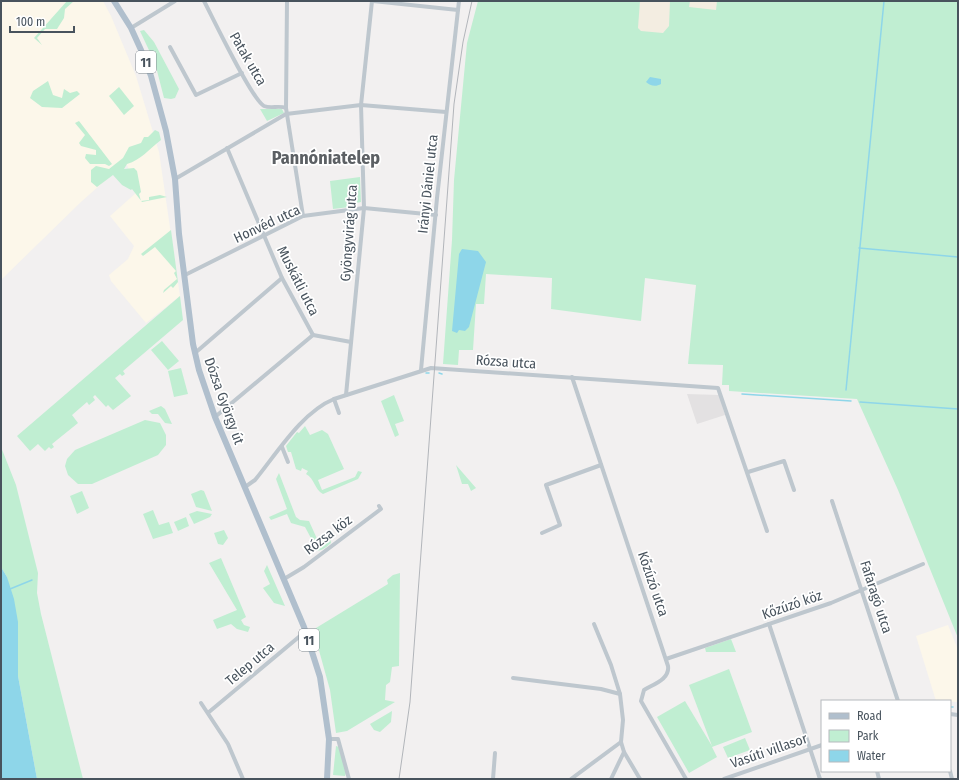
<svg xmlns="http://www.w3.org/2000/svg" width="959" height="780" font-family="'Fira Sans Condensed',sans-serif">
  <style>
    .commercial { fill: #fcf7ea }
    .education { fill: #e3e1e2 }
    .green { fill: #c0eed2 }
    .sand { fill: #f3ede1 }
    .water { fill: #8ed6e9 }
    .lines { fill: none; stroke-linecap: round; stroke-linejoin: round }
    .stream { stroke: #8ed6e9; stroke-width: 1.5 }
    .minor { stroke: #bec7ce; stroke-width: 4 }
    .primary { stroke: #b0bfcd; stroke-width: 6 }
    .tram { stroke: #b2b5ba; stroke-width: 1 }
    .labels { text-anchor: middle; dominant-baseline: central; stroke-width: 3.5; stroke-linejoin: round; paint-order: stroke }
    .shield { fill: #fff; stroke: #7f878e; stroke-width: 1 }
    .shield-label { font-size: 13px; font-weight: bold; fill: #48535d }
    .street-label { font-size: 14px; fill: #48535d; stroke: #fff }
    .district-label { font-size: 18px; font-weight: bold; fill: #5c6064; stroke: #fff }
  </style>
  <rect width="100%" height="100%" fill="#f2f0f0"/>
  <g class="commercial">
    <polygon points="1,1 103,1 111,16 136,76 159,152 180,296 146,323 111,281 109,275 128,259 134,246 110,216 137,192 126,162 81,202 1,280"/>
    <polygon points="948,625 958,650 958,702 936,701 916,636"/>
  </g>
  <polygon class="education" points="687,394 719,395 725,415 697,424"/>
  <g class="green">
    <polygon points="67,1 74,1 65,9 64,18 57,29 45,29 37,38 42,45 34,38"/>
    <polygon points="478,1 958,1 958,638 898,490 857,399 729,391 729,385 722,385 723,365 688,364 696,285 645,278 641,321 551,309 552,278 486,274 484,304 476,304 473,350 459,350 458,365 443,364 452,240 454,180 467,43"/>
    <polygon points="144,30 154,42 179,89 175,98 171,99 164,98 155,63 140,31"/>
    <polygon points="48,81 53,95 62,98 64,89 70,93 77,91 80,94 62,108 42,107 30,98 33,91"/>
    <polygon points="119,87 134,106 124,115 109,96"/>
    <polygon points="260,109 282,109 284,113 267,121"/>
    <polygon points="79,121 112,164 109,166 105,164 90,164 85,158 86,154 96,155 96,150 81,146 79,143 85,135 75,123"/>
    <path d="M155 130 159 132 161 140C149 149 141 160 127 164L124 169 134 168 137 171 141 192 139 194 141 201 149 200V197L160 195 167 197 142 202 132 189 131 190 122 185 113 175 97 187 91 182V170L96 166 109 169 123 158 129 147 141 143 144 137H148Z"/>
    <polygon points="360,177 361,202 351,204 350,207 333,209 330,181"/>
    <polygon points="171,230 178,282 173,288 171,286 163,293 164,290 177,279 174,273 176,271 155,247 143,256 141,254"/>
    <polygon points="180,296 183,320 123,371 125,374 122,376 120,374 115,378 131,396 113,410 108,405 106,407 95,395 93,397 95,400 89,405 87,402 72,415 78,423 52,444 54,447 51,449 49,447 45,451 38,444 30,451 17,436"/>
    <polygon points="162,341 179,361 168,370 151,350"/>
    <polygon points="181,368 188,394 174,397 168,371"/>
    <polygon points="394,395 404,421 395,424 399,435 395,437 381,401"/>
    <polygon points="161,406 165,409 172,424 165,423 158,414 152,414 149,411"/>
    <polygon points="145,420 160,423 166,435 166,445 158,455 92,484 78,484 68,475 65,466 67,459 75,450"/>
    <path d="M305 426 310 435 322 430 328 434 344 469 318 480 322 490 355 477 358 471 362 472 358 479 323 494C314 489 315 479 306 474L308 471 302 468 301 471 296 469 291 452H288L286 446 297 432 299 433Z"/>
    <polygon points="1,447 16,485 38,573 37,593 41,614 83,779 37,779 18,676 7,577 1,567"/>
    <polygon points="456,465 476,488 471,491 468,484 462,484"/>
    <path d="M279 473 296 517 300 520 309 521 318 541 330 537 331 543C325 548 320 554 311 548L308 549 306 546 312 540 305 527 291 523 287 514 271 520 269 517 287 509 276 479Z"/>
    <polygon points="201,490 204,491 212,511 196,507 191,494"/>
    <polygon points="82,491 89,508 77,514 70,496"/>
    <polygon points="153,510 159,525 169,522 173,533 153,539 143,514"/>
    <polygon points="197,511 212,514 210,517 194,524 189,514"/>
    <polygon points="186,517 189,526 178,531 174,522"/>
    <polygon points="224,530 228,538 223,545 218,544 214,533"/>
    <polygon points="221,558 246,617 241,620 244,625 250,627 248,632 237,629 231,624 217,629 213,620 237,610 209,563"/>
    <polygon points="267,565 285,606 274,603 263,588 270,584 264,571"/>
    <polygon points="400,573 399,666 392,667 390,682 386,685 385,700 395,702 347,731 336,733 330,690 315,636 317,636 316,628 388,584 387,580 393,575"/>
    <polygon points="731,639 736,652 706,652 705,648"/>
    <polygon points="729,669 752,732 712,747 717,757 689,773 657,717 685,701 712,746 689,685"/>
    <polygon points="392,711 391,722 380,732 374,730 370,724"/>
    <polygon points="745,738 750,750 728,758 723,747"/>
    <polygon points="336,746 339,747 346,773 345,776 333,775"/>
  </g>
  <g class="sand">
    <polygon points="640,1 670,1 669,26 663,33 641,31 638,28"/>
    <polygon points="690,1 717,1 716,10 689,7"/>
  </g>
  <g class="water">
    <path d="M650 77 661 79V84C656 87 650 86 646 82Z"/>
    <polygon points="462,249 478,251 486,262 469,327 465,331 459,330 457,333 452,331 459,254"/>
    <polygon points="1,567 7,577 14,599 18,622 18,676 37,779 1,779"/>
  </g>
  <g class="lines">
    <g class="stream">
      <polyline points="859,248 958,257"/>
      <polyline points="426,373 429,373"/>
      <polyline points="439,373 442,374"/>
      <polyline points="846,390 884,1"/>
      <polyline points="742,394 851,401"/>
      <polyline points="860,402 958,409"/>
      <polyline points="10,589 32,580"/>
      <polyline points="950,707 953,707"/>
    </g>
    <g class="minor">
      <path d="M204 1C213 18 252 100 264 106 271 109 279 105 286 108"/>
      <polyline points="287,1 286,108 303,216"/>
      <polyline points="373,1 458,10"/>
      <polyline points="131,28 175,1"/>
      <polyline points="170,47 196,95 242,73"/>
      <polyline points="227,148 282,278 313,335"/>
      <polyline points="175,179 286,114 361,105 446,112"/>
      <polyline points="185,275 303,216 364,208 436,215"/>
      <polyline points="195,353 282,278"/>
      <polyline points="421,370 437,198 459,1"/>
      <path d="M572 377 668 666C670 679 654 684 644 690L641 701 686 779"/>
      <polyline points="346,395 364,208 361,105 372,1"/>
      <polyline points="334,399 339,413"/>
      <polyline points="215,417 313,335 351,342"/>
      <polyline points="282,447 288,462"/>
      <polyline points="748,472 784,461 794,490"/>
      <path d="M245 487 255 480C277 453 302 412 334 399L431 368 718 388 767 531"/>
      <polyline points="832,501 898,701"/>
      <polyline points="542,533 560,525 546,485 601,465"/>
      <polyline points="284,579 304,567 381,509 379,506"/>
      <polyline points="594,624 611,665 620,694"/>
      <polyline points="769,624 820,779"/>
      <polyline points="666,659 831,603 923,564"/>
      <polyline points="513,678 601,689 620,694 623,720 621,742"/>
      <polyline points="201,703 228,744 243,779"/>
      <polyline points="209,712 300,636 306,634"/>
      <polyline points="950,714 958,715"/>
      <polyline points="329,739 338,739 349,779"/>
      <polyline points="621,742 624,752 640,779"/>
      <polyline points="877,771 879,779"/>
      <polyline points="950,771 952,779"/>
      <polyline points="493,779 495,753"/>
      <polyline points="571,779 621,742"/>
      <polyline points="611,779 624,752"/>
      <polyline points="724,779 822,745"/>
    </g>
    <polyline class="primary" points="114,1 131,28 141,50 151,76 166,131 175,179 179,234 193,344 199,370 215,417 304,627 320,677 329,739 327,779"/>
    <polyline class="tram" points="399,779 410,702 454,104 463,42 472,1"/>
  </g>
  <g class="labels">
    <g class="shield">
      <rect x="136" y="51" width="20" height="22" rx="3"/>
      <rect x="299" y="629" width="20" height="22" rx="3"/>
    </g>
    <g class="shield-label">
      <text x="146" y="62">11</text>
      <text x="309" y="640">11</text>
    </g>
    <g class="street-label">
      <text transform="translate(248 59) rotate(60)">Patak utca</text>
      <text transform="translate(428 184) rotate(-84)">Irányi Dániel utca</text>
      <text transform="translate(267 224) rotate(-25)">Honvéd utca</text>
      <text transform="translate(349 233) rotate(-86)">Gyöngyvirág utca</text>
      <text transform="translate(298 281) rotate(63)">Muskátli utca</text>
      <text transform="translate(506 362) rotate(4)">Rózsa utca</text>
      <text transform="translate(224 401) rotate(70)">Dózsa György út</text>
      <text transform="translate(328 535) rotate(-37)">Rózsa köz</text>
      <text transform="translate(653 584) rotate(71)">Kőzúzó utca</text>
      <text transform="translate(876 597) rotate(72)">Fafaragó utca</text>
      <text transform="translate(792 605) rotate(-19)">Kőzúzó köz</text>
      <text transform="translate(250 664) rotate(-40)">Telep utca</text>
      <text transform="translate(769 751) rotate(-19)">Vasúti villasor</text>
    </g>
    <g class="district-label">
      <text x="326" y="158">Pannóniatelep</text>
    </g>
  </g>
  <rect width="959" height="780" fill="none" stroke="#48535d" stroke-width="4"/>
  <rect x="821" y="700" width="130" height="72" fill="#ffffff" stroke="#b6babe"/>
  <rect x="829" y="713" width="20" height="6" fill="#b0bfcd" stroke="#b6babe"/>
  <text x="857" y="720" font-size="12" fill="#48535d">Road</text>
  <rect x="829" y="730" width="20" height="12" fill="#c0eed2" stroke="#b6babe"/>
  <text x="857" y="740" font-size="12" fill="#48535d">Park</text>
  <rect x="829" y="750" width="20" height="12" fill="#8ed6e9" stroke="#b6babe"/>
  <text x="857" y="760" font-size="12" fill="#48535d">Water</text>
  <path d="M10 26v6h64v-6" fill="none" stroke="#48535d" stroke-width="2"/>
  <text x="16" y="26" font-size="12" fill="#48535d" stroke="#ffffff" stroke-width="3" paint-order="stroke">100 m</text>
</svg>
